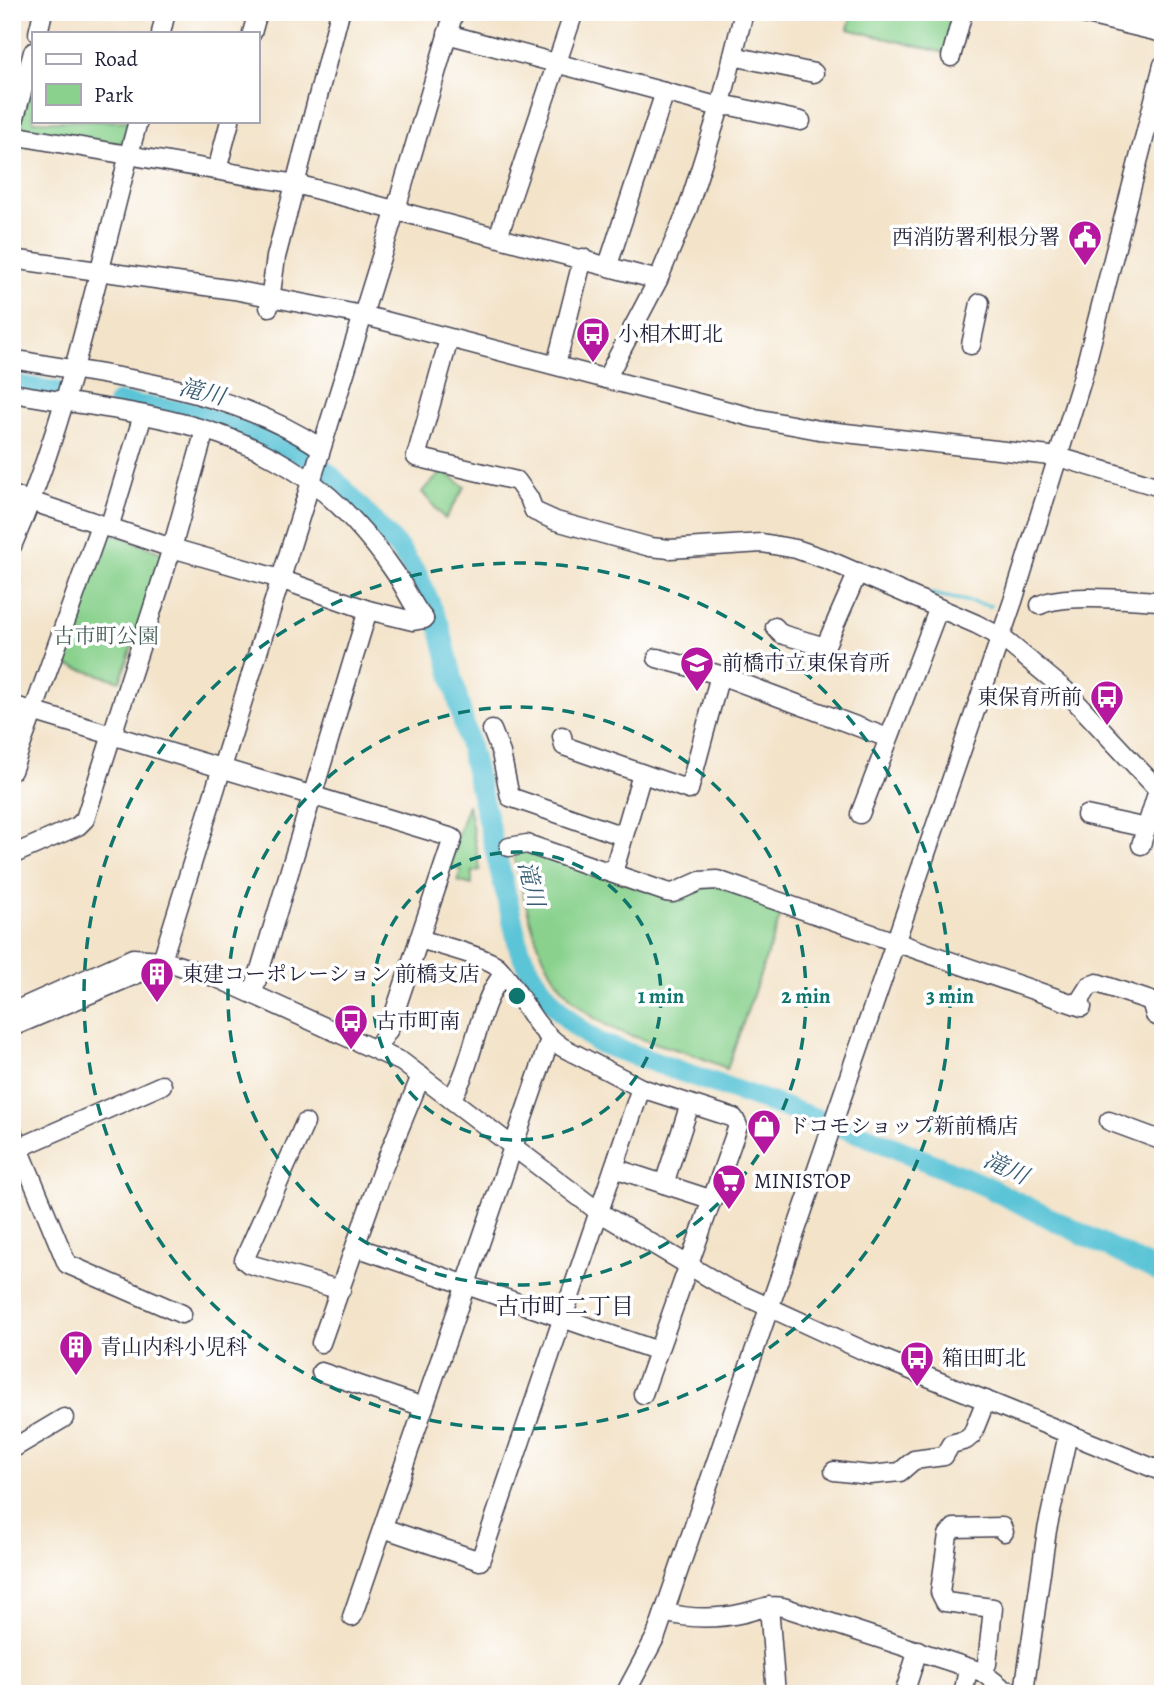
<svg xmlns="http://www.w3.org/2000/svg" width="1175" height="1706" font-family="Alegreya,'Noto Serif JP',serif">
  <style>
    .park { fill: #89d18d; stroke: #567a64; stroke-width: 2 }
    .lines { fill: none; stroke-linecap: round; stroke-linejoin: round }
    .stream { stroke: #5bc4d7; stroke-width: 3.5 }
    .river { stroke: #5bc4d7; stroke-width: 21 }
    .minor-casing { stroke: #413f50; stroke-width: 21 }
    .minor { stroke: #fff; stroke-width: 18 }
    .ring { fill: none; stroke: #0f766e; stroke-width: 3.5; stroke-dasharray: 12 9 }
    .labels { text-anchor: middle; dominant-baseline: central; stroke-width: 7; stroke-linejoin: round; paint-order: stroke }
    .poi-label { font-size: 21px; fill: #22223b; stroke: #fff; text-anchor: start }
    .park-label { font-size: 21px; fill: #465f58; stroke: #fff }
    .water-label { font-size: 23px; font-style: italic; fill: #365b72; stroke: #fff }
    .neighbourhood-label { font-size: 23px; fill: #22223b; stroke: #fff }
    .centre { fill: #0f766e; stroke: #fff; stroke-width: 3.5 }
    .ring-label { font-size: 21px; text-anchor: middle; font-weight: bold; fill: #0f766e; stroke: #fff; stroke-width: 7; stroke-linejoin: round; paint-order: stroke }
  </style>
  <rect width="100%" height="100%" fill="#fff"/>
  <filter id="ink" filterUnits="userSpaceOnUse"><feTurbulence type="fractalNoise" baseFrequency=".0143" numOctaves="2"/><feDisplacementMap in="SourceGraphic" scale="14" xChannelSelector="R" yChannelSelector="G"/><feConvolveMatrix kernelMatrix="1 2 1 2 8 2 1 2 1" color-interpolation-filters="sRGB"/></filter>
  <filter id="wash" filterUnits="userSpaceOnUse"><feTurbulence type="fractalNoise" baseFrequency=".00686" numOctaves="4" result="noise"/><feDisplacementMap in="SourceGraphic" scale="28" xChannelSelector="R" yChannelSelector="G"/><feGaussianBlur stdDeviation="1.57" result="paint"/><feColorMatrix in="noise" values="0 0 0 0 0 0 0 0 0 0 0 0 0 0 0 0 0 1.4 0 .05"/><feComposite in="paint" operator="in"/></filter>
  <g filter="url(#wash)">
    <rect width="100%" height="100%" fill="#f3e3c9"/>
    <g class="park">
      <polygon points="852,12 955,12 945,53 848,29"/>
      <polygon points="33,71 33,121 130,121 121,144 24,128 20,123"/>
      <polygon points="443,471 465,487 445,519 422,492"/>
      <polygon points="112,533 165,554 120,681 66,665 63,658 106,536"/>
      <polygon points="468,804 480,870 472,872 472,885 457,881 461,870 448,865"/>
      <path d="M519 848 665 896 716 885 783 909 727 1069C696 1053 660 1046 626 1034 541 1001 533 930 513 853Z"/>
    </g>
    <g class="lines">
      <polyline class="stream" points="922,592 991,606"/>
      <g class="river">
        <polyline points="12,384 58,392"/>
        <path d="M118 403 191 412 302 454 331 476 400 550 418 576 440 627 520 951C538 990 564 1021 599 1043L864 1135 983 1185 1163 1274"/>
      </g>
    </g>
  </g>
  <g filter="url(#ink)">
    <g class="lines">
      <g class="minor-casing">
        <g id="minor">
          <polyline points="1075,12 1163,33"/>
          <polyline points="38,33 43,12"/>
          <polyline points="161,33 166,12"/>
          <polyline points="252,33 258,12"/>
          <polyline points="447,34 720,107 731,106 801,121"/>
          <polyline points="733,56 814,73"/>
          <polyline points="951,57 963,12"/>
          <polyline points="12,128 33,52"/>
          <polyline points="12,135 296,184 658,280"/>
          <polyline points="217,170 230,121"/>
          <polyline points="498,237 574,12"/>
          <polyline points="12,259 234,290 362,315 755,418 819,430 1059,457 1163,488"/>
          <polyline points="608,265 665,92"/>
          <polyline points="269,307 276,257 340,12"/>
          <polyline points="449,339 416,457 517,481 529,498 534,511 556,521 650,547 670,549 762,543 796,549 828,560 976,624 1001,637 1065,690 1163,795"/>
          <polyline points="971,345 980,303"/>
          <path d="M12 359C119 378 228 387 321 448"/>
          <polyline points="556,365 583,258"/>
          <polyline points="606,379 658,280 688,208 720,107 744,12"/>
          <path d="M12 393C138 415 261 419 353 520 369 537 383 555 396 574 406 589 412 605 424 619"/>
          <polyline points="12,495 172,548 280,579 368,610 413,621 424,619"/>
          <polyline points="109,528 143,415"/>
          <path d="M12 546C72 410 99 263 138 121"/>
          <path d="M1040 605C1065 593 1133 600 1163 601"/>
          <polyline points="775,627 781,634 825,647 858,572"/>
          <polyline points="657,658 720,675 888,738"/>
          <polyline points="12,705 453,838 389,1029 376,1049"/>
          <polyline points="492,730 501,753 510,797 623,836"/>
          <polyline points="562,736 564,746 689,790 720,675"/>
          <polyline points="12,771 100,525"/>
          <polyline points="860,814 938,610"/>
          <polyline points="1086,815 1147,828"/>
          <polyline points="1141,845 1158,790"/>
          <polyline points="509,847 527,844 666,892 673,893 700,881 717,880 1082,1007"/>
          <polyline points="12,855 78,826 85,819 172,548 205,430"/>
          <polyline points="613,873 642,774"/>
          <path d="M419 939C433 943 489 958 497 966 521 990 529 1025 562 1047L641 1088 734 1118 738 1126 643 1394"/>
          <polyline points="253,993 368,610"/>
          <polyline points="1077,1005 1089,986 1097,983 1151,1001 1155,1015 1163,1019"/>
          <polyline points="12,1012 133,958 162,960 217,978 402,1062 599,1212 725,1287 871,1354 1163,1472"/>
          <polyline points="12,1027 142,972 162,960 396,209 454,12"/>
          <path d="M451 1099C475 1064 477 1003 503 975"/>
          <polyline points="1109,1121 1163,1141"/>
          <polyline points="305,1123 244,1260 249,1264 341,1290"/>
          <polyline points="12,1131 67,1264 182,1314"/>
          <polyline points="12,1151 162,1085"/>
          <polyline points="614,1168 713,1200"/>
          <polyline points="664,1184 690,1104"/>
          <polyline points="356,1247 658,1351"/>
          <polyline points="321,1343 381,1173 421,1076"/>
          <polyline points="321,1372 424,1407"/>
          <polyline points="12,1449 64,1418"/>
          <polyline points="834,1471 870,1475 900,1472 914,1460 944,1456 951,1444 966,1440 972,1435 986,1400"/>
          <polyline points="383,1528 480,1561 641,1088"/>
          <polyline points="769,1606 776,1694"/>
          <path d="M664 1612C689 1619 718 1619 744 1613 757 1610 768 1604 783 1607L982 1672 1005 1690 1029 1694"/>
          <polyline points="352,1617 550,1039"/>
          <polyline points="982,1672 987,1664 993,1608 945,1602 940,1592 948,1535 954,1528 1002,1527 1004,1532"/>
          <polyline points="1024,1692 1047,1530 1068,1434"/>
          <polyline points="625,1694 656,1636 1013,601 1081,383 1163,65"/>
          <polyline points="904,1694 918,1650"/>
          <polyline points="963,1694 968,1670"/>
        </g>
      </g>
      <use href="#minor" class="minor"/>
    </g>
  </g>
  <g class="ring">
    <circle cx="517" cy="996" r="144"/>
    <circle cx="517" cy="996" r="289"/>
    <circle cx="517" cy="996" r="433"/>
  </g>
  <defs>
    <g id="civic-pin" transform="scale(1.75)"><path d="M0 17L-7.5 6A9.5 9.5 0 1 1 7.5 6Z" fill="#b5179e" stroke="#fff"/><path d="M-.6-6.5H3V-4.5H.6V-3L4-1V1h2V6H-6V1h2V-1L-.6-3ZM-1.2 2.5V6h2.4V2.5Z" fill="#fff"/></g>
    <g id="bus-pin" transform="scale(1.75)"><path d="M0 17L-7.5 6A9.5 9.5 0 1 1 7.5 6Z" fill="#b5179e" stroke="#fff"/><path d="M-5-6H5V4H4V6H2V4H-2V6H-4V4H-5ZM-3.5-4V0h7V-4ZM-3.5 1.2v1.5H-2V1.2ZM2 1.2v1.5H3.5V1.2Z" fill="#fff"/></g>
    <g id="school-pin" transform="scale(1.75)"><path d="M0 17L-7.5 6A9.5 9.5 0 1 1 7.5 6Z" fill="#b5179e" stroke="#fff"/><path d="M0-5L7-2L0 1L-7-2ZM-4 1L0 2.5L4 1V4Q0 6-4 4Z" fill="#fff"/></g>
    <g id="building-pin" transform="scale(1.75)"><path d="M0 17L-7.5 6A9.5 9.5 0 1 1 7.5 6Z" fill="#b5179e" stroke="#fff"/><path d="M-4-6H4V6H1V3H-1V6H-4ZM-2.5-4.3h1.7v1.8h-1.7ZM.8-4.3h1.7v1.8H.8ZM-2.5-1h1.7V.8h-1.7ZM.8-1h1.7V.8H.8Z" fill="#fff"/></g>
    <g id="shop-pin" transform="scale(1.75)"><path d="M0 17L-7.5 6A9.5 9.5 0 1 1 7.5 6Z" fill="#b5179e" stroke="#fff"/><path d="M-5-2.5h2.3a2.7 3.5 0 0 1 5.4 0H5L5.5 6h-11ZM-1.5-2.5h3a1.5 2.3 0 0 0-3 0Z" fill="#fff"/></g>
    <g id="supermarket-pin" transform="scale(1.75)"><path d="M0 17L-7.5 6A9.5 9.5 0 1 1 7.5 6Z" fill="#b5179e" stroke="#fff"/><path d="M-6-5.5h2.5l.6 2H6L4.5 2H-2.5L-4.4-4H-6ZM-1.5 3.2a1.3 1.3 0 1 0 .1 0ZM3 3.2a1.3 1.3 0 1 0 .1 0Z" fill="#fff"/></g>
  </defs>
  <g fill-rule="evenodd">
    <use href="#civic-pin" x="1085" y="237"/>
    <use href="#bus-pin" x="593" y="334"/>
    <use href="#school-pin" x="697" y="663"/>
    <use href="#bus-pin" x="1107" y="697"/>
    <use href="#building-pin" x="157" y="974"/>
    <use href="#bus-pin" x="351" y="1021"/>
    <use href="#shop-pin" x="764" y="1126"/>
    <use href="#supermarket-pin" x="729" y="1181"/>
    <use href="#building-pin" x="76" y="1347"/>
    <use href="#bus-pin" x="917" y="1358"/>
  </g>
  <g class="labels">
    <g class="poi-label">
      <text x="1060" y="237" text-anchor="end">西消防署利根分署</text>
      <text x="618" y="334">小相木町北</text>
      <text x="722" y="663">前橋市立東保育所</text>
      <text x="1082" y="697" text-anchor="end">東保育所前</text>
      <text x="182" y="974">東建コーポレーション 前橋支店</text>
      <text x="376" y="1021">古市町南</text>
      <text x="788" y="1126">ドコモショップ新前橋店</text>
      <text x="754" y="1181">MINISTOP</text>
      <text x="100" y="1347">青山内科小児科</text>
      <text x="942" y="1358">箱田町北</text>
    </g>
    <g class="park-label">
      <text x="106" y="636">古市町公園</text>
    </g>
    <g class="water-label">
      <text transform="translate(202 392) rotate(14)">滝川</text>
      <text transform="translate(531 884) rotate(76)">滝川</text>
      <text transform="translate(1006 1168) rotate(25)">滝川</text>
    </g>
    <g class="neighbourhood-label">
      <text x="565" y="1306">古市町二丁目</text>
    </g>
  </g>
  <circle cx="517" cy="996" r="10" class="centre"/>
  <g class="ring-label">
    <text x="661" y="1003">1 min</text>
    <text x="806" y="1003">2 min</text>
    <text x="950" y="1003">3 min</text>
  </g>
  <rect width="1175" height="1706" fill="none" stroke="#fff" stroke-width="42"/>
  <rect x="32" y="32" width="228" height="91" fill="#ffffff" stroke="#a7a7b1" stroke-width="2"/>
  <rect x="46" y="54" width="35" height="10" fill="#ffffff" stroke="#a7a7b1" stroke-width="2"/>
  <text x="94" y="66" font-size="21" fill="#22223b">Road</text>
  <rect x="46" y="84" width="35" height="21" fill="#89d18d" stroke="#a7a7b1" stroke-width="2"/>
  <text x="94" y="102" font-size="21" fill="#22223b">Park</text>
</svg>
